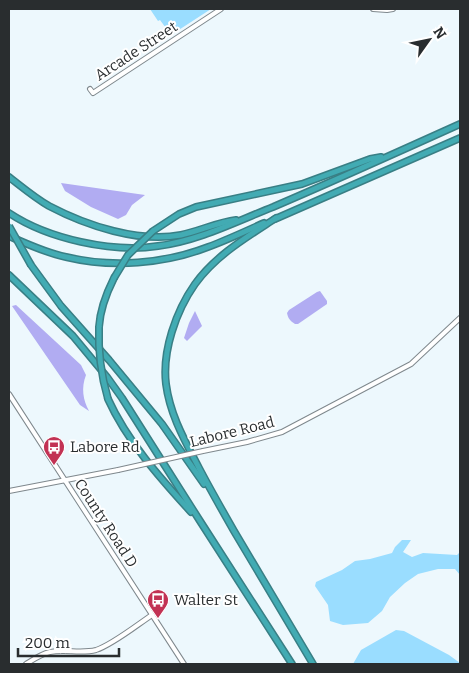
<svg xmlns="http://www.w3.org/2000/svg" width="469" height="673" font-family="Bitter,serif">
  <style>
    .green { fill: #9addff }
    .water { fill: #b1acf2 }
    .lines { fill: none; stroke-linecap: round; stroke-linejoin: round }
    .tertiary-casing { stroke: #7f888d; stroke-width: 6 }
    .motorway-casing { stroke: #397f85; stroke-width: 8 }
    .tertiary { stroke: #fff; stroke-width: 4 }
    .motorway { stroke: #42abb3; stroke-width: 5 }
    .tertiary-bridge-casing { stroke: #7f888d; stroke-width: 6; stroke-linecap: butt }
    .motorway-bridge-casing { stroke: #397f85; stroke-width: 8; stroke-linecap: butt }
    .tertiary-bridge { stroke: #fff; stroke-width: 4 }
    .motorway-bridge { stroke: #42abb3; stroke-width: 5 }
    .labels { text-anchor: middle; dominant-baseline: central; stroke-width: 4; stroke-linejoin: round; paint-order: stroke }
    .street-label { font-size: 15px; fill: #292d2f; stroke: #fff }
    .poi-label { font-size: 15px; fill: #292d2f; stroke: #fff; text-anchor: start }
  </style>
  <rect width="100%" height="100%" fill="#edf8fd"/>
  <g class="green">
    <polygon points="150,9 211,9 171,35 160,20 158,21"/>
    <polygon points="402,540 411,540 403,552 412,557 423,553 457,555 460,552 460,575 455,569 438,569 418,574 405,583 390,597 382,611 368,623 343,625 330,621 328,605 315,586 316,582 342,570 355,561 370,559 392,553 395,547"/>
    <polygon points="396,630 404,631 449,655 460,663 460,664 353,664 361,650"/>
  </g>
  <g class="water">
    <polygon points="61,183 145,195 132,205 126,215 118,219 91,207 65,191"/>
    <path d="M320 291 327 301V304L298 324H295C290 321 288 318 287 313L289 310 317 292Z"/>
    <path d="M16 305 81 365 86 375C81 388 83 400 89 411L80 405 12 306Z"/>
    <polygon points="195,311 202,326 187,341 184,338 189,323"/>
  </g>
  <g class="lines">
    <g class="tertiary-casing">
      <g id="tertiary">
        <polyline points="373,9 387,10 393,9"/>
        <polyline points="90,89 93,93 221,9"/>
        <polyline points="9,394 184,664"/>
        <polyline points="203,451 247,442 282,432 411,364 460,318"/>
        <polyline points="9,491 118,470"/>
        <path d="M26 664C34 659 41 654 50 652 66 649 81 654 96 650 112 645 137 625 152 615"/>
      </g>
    </g>
    <g class="motorway-casing">
      <g id="motorway">
        <path d="M9 177C22 187 35 198 49 206 87 226 139 243 181 235 200 231 218 222 236 220"/>
        <path d="M9 213C48 239 112 253 158 246 198 241 235 222 273 207 336 180 398 152 460 124"/>
        <path d="M276 218C247 237 216 255 195 284 176 311 162 351 166 384 170 415 185 441 199 468 210 489 222 510 234 531 260 575 287 620 313 664"/>
        <polyline points="275,219 460,138"/>
        <polyline points="153,231 179,214 196,207 302,184 370,159 381,157"/>
        <path d="M9 236C27 244 46 253 66 257 112 268 164 264 208 247 227 240 246 231 264 223"/>
        <polyline points="31,265 61,306 109,360 162,424 204,484"/>
        <polyline points="9,275 73,336 107,377 122,398 200,521 292,664"/>
        <path d="M99 327C100 310 106 294 114 278"/>
        <path d="M108 399C127 441 160 478 191 512"/>
      </g>
    </g>
    <use href="#tertiary" class="tertiary"/>
    <use href="#motorway" class="motorway"/>
    <g class="tertiary-bridge-casing">
      <polyline id="tertiary-bridge" points="118,470 203,451"/>
    </g>
    <g class="motorway-bridge-casing">
      <g id="motorway-bridge">
        <polyline points="9,226 31,265"/>
        <polyline points="114,278 128,255 153,231"/>
        <path d="M99 327C98 352 101 375 108 399"/>
      </g>
    </g>
    <use href="#tertiary-bridge" class="tertiary-bridge"/>
    <use href="#motorway-bridge" class="motorway-bridge"/>
  </g>
  <defs>
    <g id="bus-pin" transform="scale(1.125)"><path d="M0 17L-7.5 6A9.5 9.5 0 1 1 7.5 6Z" fill="#c23254" stroke="#fff"/><path d="M-5-6H5V4H4V6H2V4H-2V6H-4V4H-5ZM-3.5-4V0h7V-4ZM-3.5 1.2v1.5H-2V1.2ZM2 1.2v1.5H3.5V1.2Z" fill="#fff"/></g>
  </defs>
  <g fill-rule="evenodd">
    <use href="#bus-pin" x="54" y="447"/>
    <use href="#bus-pin" x="158" y="600"/>
  </g>
  <g class="labels">
    <g class="street-label">
      <text transform="translate(136 51) rotate(-33)">Arcade Street</text>
      <text transform="translate(232 432) rotate(-14)">Labore Road</text>
      <text transform="translate(106 523) rotate(57)">County Road D</text>
    </g>
    <g class="poi-label">
      <text x="70" y="447">Labore Rd</text>
      <text x="174" y="600">Walter St</text>
    </g>
  </g>
  <rect width="469" height="673" fill="none" stroke="#292d2f" stroke-width="20"/>
  <g transform="translate(429 40) rotate(57)" stroke="#ffffff" stroke-width="4" paint-order="stroke">
  <path d="M0-4L9 19L0 12L-9 19Z" fill="#292d2f"/>
  <text y="-8" font-size="14" font-weight="bold" text-anchor="middle" fill="#292d2f">N</text>
  </g>
  <path d="M18 648v8h101v-8" fill="none" stroke="#292d2f" stroke-width="2.5"/>
  <text x="25" y="648" font-size="15" fill="#292d2f" stroke="#ffffff" stroke-width="4" paint-order="stroke">200 m</text>
</svg>
